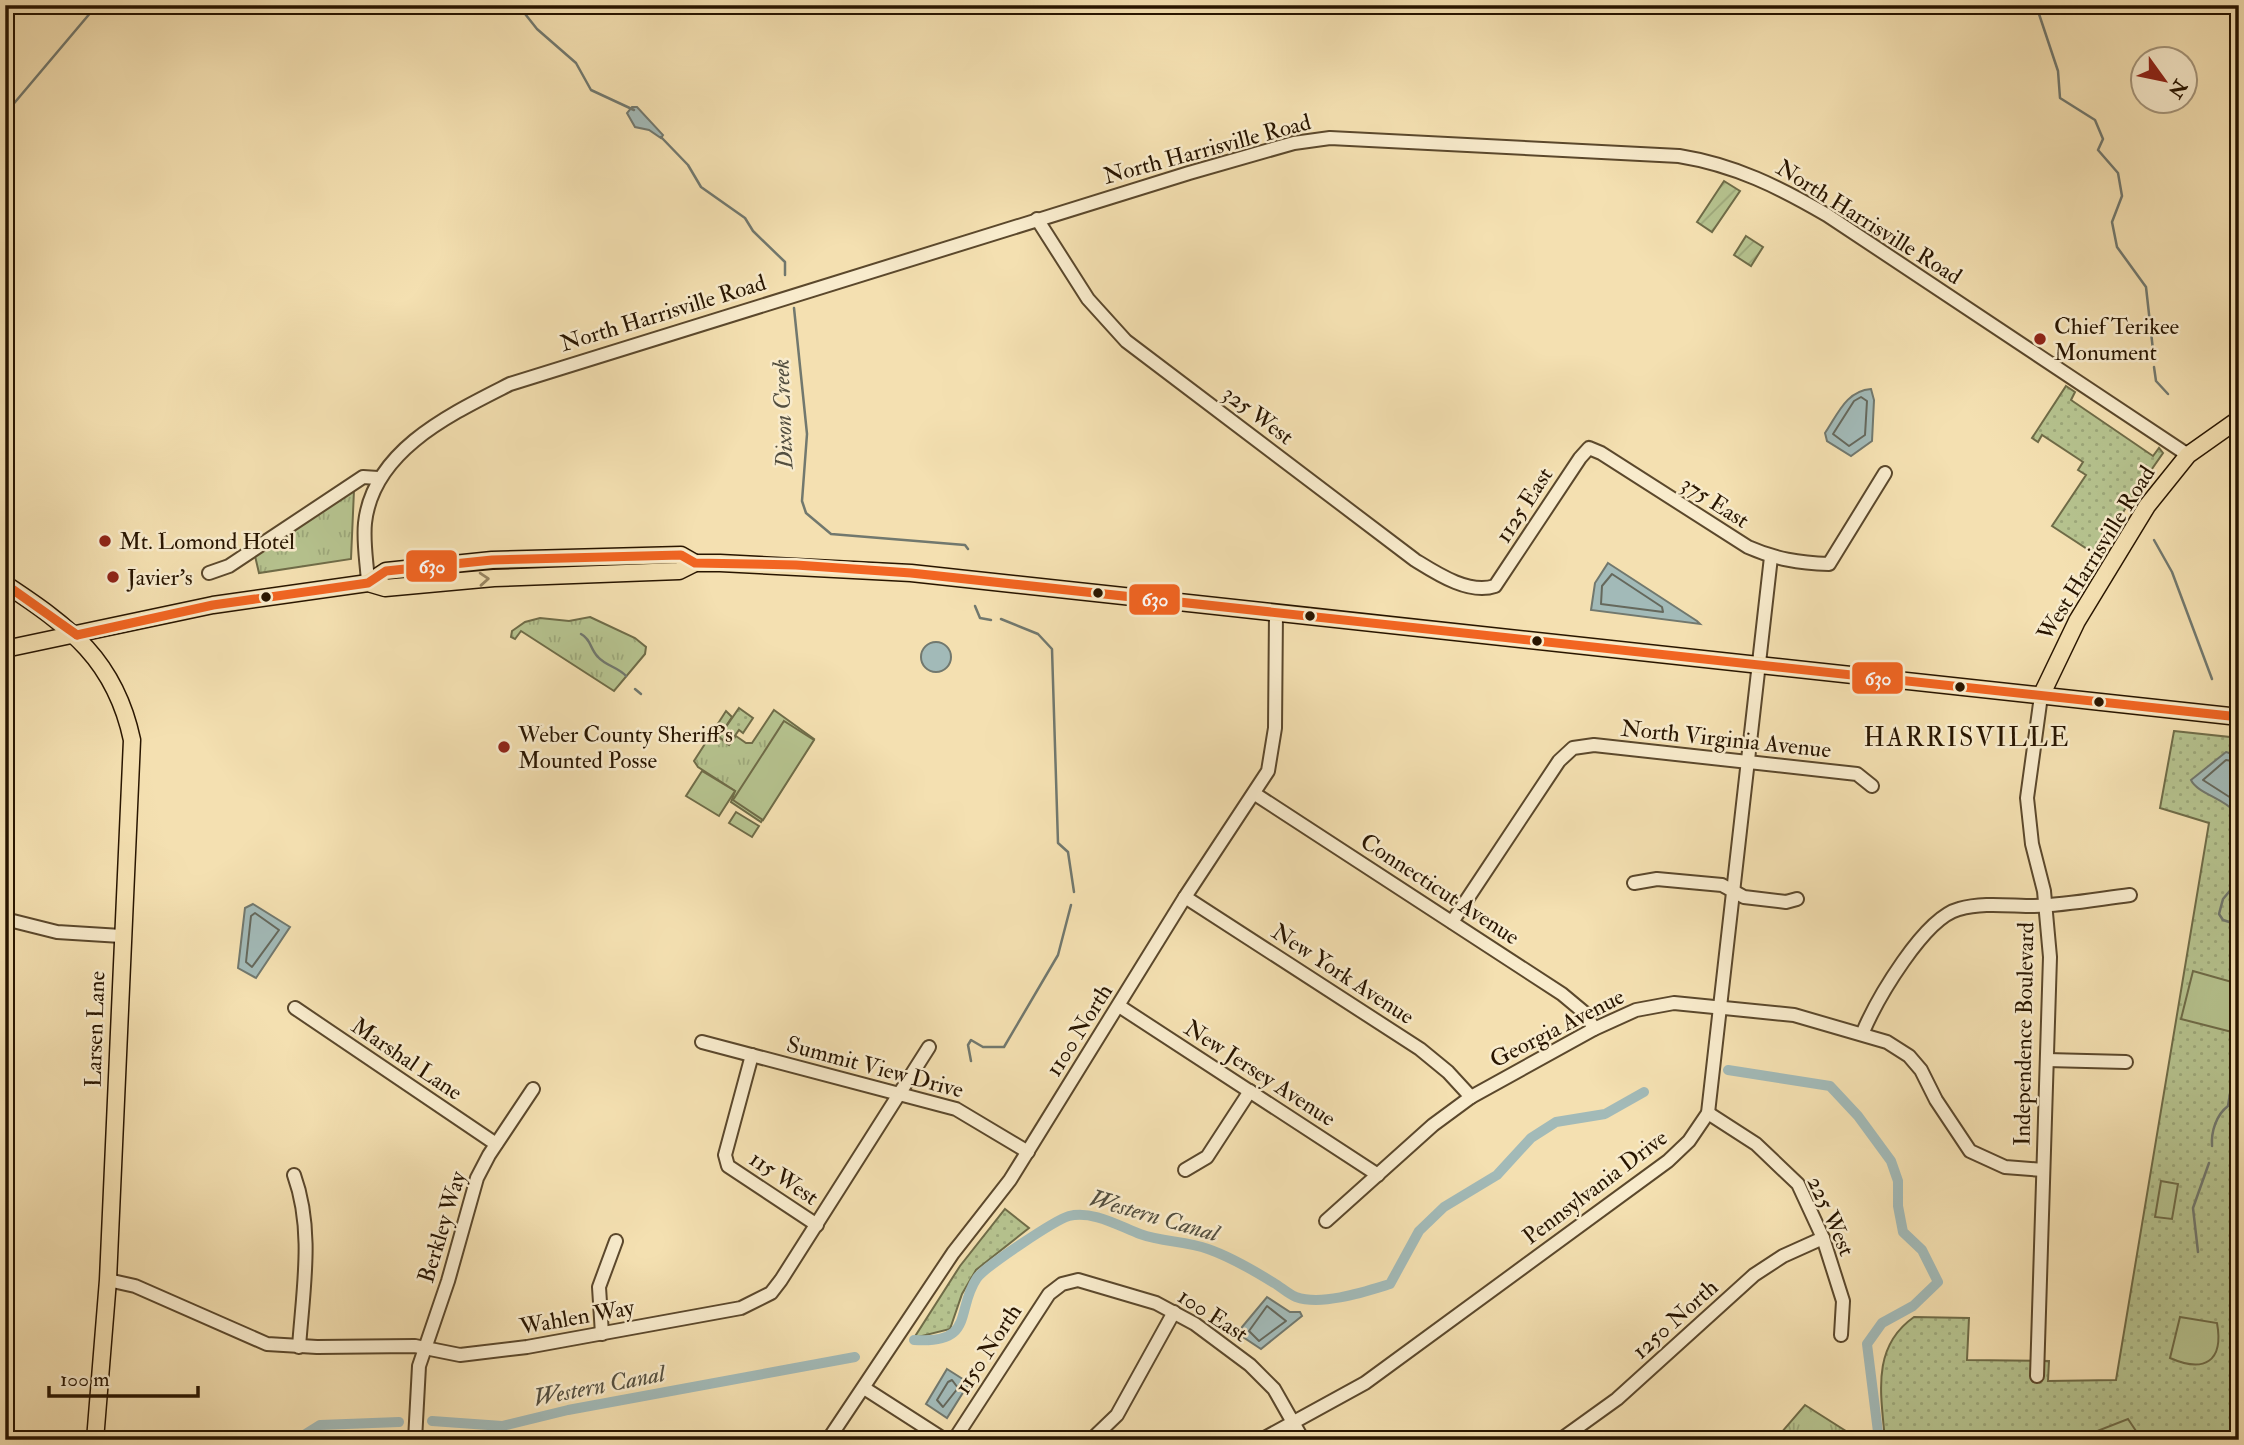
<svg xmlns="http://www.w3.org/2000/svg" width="2244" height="1445" font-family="'IM FELL Double Pica',serif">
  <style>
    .grass { fill: url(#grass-tufts); stroke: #6f6c48; stroke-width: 2 }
    .park { fill: url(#park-dots); stroke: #6f6c48; stroke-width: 2 }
    .garden { fill: url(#garden-furrows); stroke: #6f6c48; stroke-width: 2 }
    .pitch { fill: #b6c38f; stroke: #6f6c48; stroke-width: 2 }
    .water { fill: #a2bab8; stroke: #71786e; stroke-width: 2 }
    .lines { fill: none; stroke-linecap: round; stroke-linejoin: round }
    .shore { stroke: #65685c; stroke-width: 2 }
    .stream { stroke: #71786e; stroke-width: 2.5 }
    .canal { stroke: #a2bab8; stroke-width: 10 }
    .minor-casing { stroke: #5b482c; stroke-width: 16 }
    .major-casing { stroke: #281500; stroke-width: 19 }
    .minor { stroke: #f8ebcc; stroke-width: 12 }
    .major { stroke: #f4e0b1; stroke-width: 16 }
    .bus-1-casing { stroke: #f8ebcc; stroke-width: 14 }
    .bus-1 { stroke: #f26522; stroke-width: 9 }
    .oneway { stroke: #988561 }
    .poi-dot { fill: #8f2418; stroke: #f8ebcc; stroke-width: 2.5 }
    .bus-dot { fill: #281500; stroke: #f8ebcc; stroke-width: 2.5 }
    .labels { text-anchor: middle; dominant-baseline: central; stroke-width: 5; stroke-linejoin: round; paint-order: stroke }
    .street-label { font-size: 23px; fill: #281500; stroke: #f8ebcc }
    .poi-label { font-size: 23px; fill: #281500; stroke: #f8ebcc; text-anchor: start }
    .water-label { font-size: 24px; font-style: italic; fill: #534f40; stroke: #f8ebcc }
    .quarter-label { font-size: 26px; letter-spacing: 2px; fill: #281500; stroke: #f8ebcc }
    .line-badge { stroke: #f8ebcc; stroke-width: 2.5 }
    .badge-label { font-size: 19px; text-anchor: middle; font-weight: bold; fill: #fff }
  </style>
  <defs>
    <pattern id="grass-tufts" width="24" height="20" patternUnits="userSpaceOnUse" patternTransform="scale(1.75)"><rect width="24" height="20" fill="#b6c38f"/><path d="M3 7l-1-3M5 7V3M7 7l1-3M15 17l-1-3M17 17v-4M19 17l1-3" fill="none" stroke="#9ca77a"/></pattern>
    <pattern id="park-dots" width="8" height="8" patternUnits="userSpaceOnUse" patternTransform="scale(1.75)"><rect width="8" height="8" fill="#b6c38f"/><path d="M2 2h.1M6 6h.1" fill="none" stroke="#9ca77a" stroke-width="1.8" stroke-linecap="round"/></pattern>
    <pattern id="garden-furrows" width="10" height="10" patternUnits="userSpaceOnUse" patternTransform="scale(1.75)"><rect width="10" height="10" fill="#b6c38f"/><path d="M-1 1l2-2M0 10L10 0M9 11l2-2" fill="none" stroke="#9ca77a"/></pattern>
  </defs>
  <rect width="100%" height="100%" fill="#f4e0b1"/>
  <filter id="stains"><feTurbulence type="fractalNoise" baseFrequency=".00286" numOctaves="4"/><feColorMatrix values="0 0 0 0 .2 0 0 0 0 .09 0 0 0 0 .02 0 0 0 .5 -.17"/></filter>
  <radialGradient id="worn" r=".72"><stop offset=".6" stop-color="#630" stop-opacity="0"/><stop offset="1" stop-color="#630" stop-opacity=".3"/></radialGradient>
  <g class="grass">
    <polygon points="354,490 351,559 259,573 255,556"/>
    <polygon points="590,617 635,638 646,647 645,654 614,691 521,631 515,639 511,637 512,631 525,622 540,618 569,621"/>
    <polygon points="774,710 814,739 761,822 731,802 735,791 698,767 694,761 726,711 732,717 719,737 729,745 736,736 746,743 752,743"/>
    <polygon points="1805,1405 1860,1440 1775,1440"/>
  </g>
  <g class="park">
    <polygon points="2066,386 2075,392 2071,400 2153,456 2159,448 2163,453 2129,502 2098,556 2052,526 2086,475 2078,470 2083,462 2042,435 2038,442 2032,438"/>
    <polygon points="739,708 753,718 743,733 739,730 729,744 719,737"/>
    <path d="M2174 731 2239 738V1440H1885C1881 1394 1871 1347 1914 1317L1969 1318 1967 1360 2049 1361 2048 1381 2116 1380 2209 823 2160 808Z"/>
    <polygon points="1005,1209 1029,1228 976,1270 962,1294 950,1329 914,1338 960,1266"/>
  </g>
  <g class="garden">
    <polygon points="1724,181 1740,191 1712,232 1697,222"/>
    <polygon points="1746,236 1763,247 1751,266 1734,255"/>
  </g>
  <g class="pitch">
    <polygon points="784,721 814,740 763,820 733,800"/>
    <polygon points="702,771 735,791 719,816 686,796"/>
    <polygon points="736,812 759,826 752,837 729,823"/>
    <polygon points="2193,971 2239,984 2239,1008 2232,1032 2181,1019"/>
    <polygon points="2161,1181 2178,1184 2172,1219 2155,1217"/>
    <path d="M2180 1317 2217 1323C2224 1362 2204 1373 2170 1358Z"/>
    <polygon points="2128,1419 2142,1440 2085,1440 2087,1435"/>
  </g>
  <g class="water">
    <polygon points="632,107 637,107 663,135 661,138 649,130 635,127 627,113"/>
    <path d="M1871 389 1874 400 1872 441 1851 456 1827 441 1825 433C1838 414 1846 391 1871 389Z"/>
    <polygon points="1608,563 1697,621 1700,624 1591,610 1595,583"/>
    <circle cx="936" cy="657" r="15"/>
    <path d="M2226 752 2239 756V855L2231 843 2234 811C2223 798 2197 793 2191 780Z"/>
    <polygon points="253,904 290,927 256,978 238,968 245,908"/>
    <polygon points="1267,1297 1290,1312 1300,1312 1302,1316 1261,1349 1240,1335 1242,1327"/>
    <polygon points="947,1369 969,1383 947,1418 926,1404"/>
  </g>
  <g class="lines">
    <g class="shore">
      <polygon points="1861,397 1867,401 1865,435 1849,446 1833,434 1854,401"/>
      <polygon points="1612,574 1662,607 1663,612 1601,604 1602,586"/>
      <polyline points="2239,762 2226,760 2203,780 2231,798 2239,807"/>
      <polygon points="255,913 279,930 252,967 246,962 251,916"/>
      <polygon points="1267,1306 1286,1321 1259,1341 1249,1331"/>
      <polygon points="952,1380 958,1388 943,1407 937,1400 948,1382"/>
    </g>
    <g class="stream">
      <polyline points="518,5 537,29 576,63 591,90 634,110"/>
      <polyline points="2036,5 2058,71 2060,98 2095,120 2103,139 2098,150 2118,173 2122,196 2112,222 2117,247 2146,287 2153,350"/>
      <polyline points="5,114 97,5"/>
      <polyline points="661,137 688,165 701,187 745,218 753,231 785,262 785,275"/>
      <polyline points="794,308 807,434 802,501 806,513 831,534 965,545 968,549"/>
      <polyline points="2154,367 2156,381 2168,394"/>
      <polyline points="2154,540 2172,572 2212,679"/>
      <polyline points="975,606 980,618 991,620"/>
      <polyline points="1001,619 1038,634 1052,649 1058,843 1068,852 1074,892"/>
      <path d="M581 634C591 639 590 649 598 657 606 666 618 667 626 676"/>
      <polyline points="635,689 641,694"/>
      <polyline points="2239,880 2223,899 2219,914 2223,920 2239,925"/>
      <polyline points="971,1061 968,1045 971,1040 983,1047 1004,1047 1058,955 1071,905"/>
      <path d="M2212 1146C2211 1132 2216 1115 2228 1106L2232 1082 2239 1077"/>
      <polyline points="2198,1252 2193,1208 2209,1163"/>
    </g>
    <g class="canal">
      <polyline points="1728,1070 1830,1086 1858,1116 1891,1161 1898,1181 1898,1206 1903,1232 1922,1250 1938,1282 1913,1306 1882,1323 1867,1344 1879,1440"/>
      <path d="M914 1340C976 1344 955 1310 977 1278 986 1266 1055 1220 1069 1216 1092 1210 1119 1226 1140 1234 1162 1242 1186 1241 1208 1249 1231 1257 1253 1270 1274 1283 1281 1287 1288 1294 1296 1297 1322 1306 1364 1292 1390 1284L1419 1231 1444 1207 1497 1175 1531 1138 1556 1122 1605 1114 1644 1092"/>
      <polyline points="432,1421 502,1426 568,1410 855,1357"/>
      <polyline points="296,1440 320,1425 399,1422"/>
    </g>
    <g class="minor-casing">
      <g id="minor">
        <path d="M1037 219 1088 299 1126 341 1415 560C1436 573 1469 595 1495 586L1580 458 1589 448 1601 453 1748 547C1775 559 1799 563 1829 564L1885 473"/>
        <polyline points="209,573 229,566 363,477 378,478"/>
        <path d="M368 583C367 563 363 543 365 523 373 450 451 414 510 384L1189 173 1294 143 1330 138 1679 156C1735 165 1779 187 1827 215L2188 455"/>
        <polyline points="1255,794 1562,994 1586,1014 1594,1029"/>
        <polyline points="1634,883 1657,879 1722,885 1744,897 1786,902 1797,899"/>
        <polyline points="1185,897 1420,1049 1448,1072 1471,1097"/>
        <polyline points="5,919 57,932 121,936"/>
        <polyline points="1452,922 1559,761 1573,748 1594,745 1857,774 1872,786"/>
        <polyline points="1119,1006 1378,1175"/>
        <polyline points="295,1008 496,1144"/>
        <path d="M1863 1032C1877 999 1924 918 1959 909 1983 902 2010 906 2034 906 2066 905 2098 899 2130 895"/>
        <polyline points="702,1042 956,1109 1028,1152"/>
        <polyline points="752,1055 725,1155 728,1166 817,1225"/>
        <polyline points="2047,1060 2126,1062"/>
        <polyline points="1708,1113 1756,1144 1798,1184 1823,1238 1843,1301 1841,1335"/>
        <polyline points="1185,1170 1207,1157 1250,1091"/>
        <path d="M294 1175C314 1230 303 1289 299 1347"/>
        <polyline points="1326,1221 1433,1125 1471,1097 1594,1029 1636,1010 1674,1003 1794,1015 1887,1042 1909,1056 1921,1070 1936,1100 1970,1151 2005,1167 2043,1170"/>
        <polyline points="108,1280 135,1286 267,1344 317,1347 415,1346 460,1355 527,1347 741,1308 771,1293 781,1280 929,1047"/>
        <polyline points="602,1334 599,1287 616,1241"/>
        <polyline points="2037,1376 2050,957 2044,891 2032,844 2027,798 2041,696"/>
        <polyline points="864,1388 945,1440"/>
        <polyline points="415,1440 419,1366 448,1281 477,1178 489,1155 533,1089"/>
        <polyline points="828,1440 953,1253 1010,1180 1185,897 1268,771 1275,728 1276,612"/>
        <polyline points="954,1440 1049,1294 1062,1284 1078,1280 1156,1303 1195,1324 1250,1365 1274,1389 1303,1440"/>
        <polyline points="1091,1440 1117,1415 1174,1312"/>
        <polyline points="1261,1440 1365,1383 1668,1161 1689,1141 1708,1113 1771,557"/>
        <polyline points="1560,1440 1617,1399 1754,1275 1783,1256 1823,1238"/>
      </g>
    </g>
    <g class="major-casing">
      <g id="major">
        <polyline points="368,583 386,571 492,560 681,555 695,563"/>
        <path d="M5 584C70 627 115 660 132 740L108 1280 95 1440"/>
        <polyline points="5,649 213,605 368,583 385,588 494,578 679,571 695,563 720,563 911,573 2239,717"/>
        <polyline points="2041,696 2077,621 2147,506 2188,455 2239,419"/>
      </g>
    </g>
    <use href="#minor" class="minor"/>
    <use href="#major" class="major"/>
    <g class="bus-1-casing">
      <g id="bus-1">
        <polyline points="5,584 77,635"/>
        <polyline points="77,635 213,605 368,583 386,571 492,560 681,555 695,563 796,565 911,573 2239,717"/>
      </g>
    </g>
    <use href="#bus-1" class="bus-1"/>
  </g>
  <defs><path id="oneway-chevron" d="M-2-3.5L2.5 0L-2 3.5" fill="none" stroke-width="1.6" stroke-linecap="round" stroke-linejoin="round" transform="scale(1.75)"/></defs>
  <use class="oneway" href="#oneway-chevron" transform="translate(484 579) rotate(-4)"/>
  <g class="poi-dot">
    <circle cx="2040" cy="339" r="7"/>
    <circle cx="105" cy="541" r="7"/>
    <circle cx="113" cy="577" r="7"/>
    <circle cx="504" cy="747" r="7"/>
  </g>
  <g class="bus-dot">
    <circle cx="1098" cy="593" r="6"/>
    <circle cx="266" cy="597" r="6"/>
    <circle cx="1310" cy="616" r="6"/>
    <circle cx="1537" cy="641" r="6"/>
    <circle cx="1960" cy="687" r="6"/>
    <circle cx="2099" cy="702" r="6"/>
  </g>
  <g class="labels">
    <g class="street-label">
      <text transform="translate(1207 149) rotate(-15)">North Harrisville Road</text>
      <text transform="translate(1869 222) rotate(32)">North Harrisville Road</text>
      <text transform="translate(663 313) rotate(-17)">North Harrisville Road</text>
      <text transform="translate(1258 415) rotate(37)">325 West</text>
      <text transform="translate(1715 502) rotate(33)">375 East</text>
      <text transform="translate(1524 505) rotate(-57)">1125 East</text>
      <text transform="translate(2096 553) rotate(-58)">West Harrisville Road</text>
      <text transform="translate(1726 739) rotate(6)">North Virginia Avenue</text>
      <text transform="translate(1440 889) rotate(33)">Connecticut Avenue</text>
      <text transform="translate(1343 974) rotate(33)">New York Avenue</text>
      <text transform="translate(1557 1028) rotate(-27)">Georgia Avenue</text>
      <text transform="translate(95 1029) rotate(-88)">Larsen Lane</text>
      <text transform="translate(1079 1030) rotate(-58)">1100 North</text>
      <text transform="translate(2024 1034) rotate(-89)">Independence Boulevard</text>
      <text transform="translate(407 1059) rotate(34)">Marshal Lane</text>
      <text transform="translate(875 1067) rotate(15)">Summit View Drive</text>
      <text transform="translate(1260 1073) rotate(33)">New Jersey Avenue</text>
      <text transform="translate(784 1178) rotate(34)">115 West</text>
      <text transform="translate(1595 1187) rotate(-37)">Pennsylvania Drive</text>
      <text transform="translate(1831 1216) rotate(66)">225 West</text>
      <text transform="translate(442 1227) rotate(-73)">Berkley Way</text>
      <text transform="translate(1213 1315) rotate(33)">100 East</text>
      <text transform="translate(577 1317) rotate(-10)">Wahlen Way</text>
      <text transform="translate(1675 1319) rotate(-42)">1250 North</text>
      <text transform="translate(988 1349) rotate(-57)">1150 North</text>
    </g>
    <g class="poi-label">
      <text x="2054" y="326">Chief Terikee<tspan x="2054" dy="26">Monument</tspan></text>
      <text x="119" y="541">Mt. Lomond Hotel</text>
      <text x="127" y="577">Javier's</text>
      <text x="518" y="734">Weber County Sheriff's<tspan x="518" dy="26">Mounted Posse</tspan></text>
    </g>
    <g class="water-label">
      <text transform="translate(783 414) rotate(-92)">Dixon Creek</text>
      <text transform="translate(1154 1216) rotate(16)">Western Canal</text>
      <text transform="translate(599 1386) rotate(-11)">Western Canal</text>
    </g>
    <g class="quarter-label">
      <text x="1967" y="738">HARRISVILLE</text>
    </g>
  </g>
  <g class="line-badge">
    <rect x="405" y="549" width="53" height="34" rx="7" fill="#f26522"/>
    <rect x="1128" y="583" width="53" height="33" rx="7" fill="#f26522"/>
    <rect x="1851" y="661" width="53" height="34" rx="7" fill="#f26522"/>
  </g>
  <g class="badge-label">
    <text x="432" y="573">630</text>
    <text x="1155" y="606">630</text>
    <text x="1878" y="685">630</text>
  </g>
  <rect width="2244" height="1445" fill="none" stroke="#f4e0b1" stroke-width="28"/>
  <rect x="7" y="7" width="2230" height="1431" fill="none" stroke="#281500" stroke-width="3.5"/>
  <rect x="14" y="14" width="2216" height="1417" fill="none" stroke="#281500" stroke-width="2"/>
  <g transform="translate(2164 80) rotate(123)"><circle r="33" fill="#f8ebcc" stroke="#a5957a" stroke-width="2"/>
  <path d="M0-5L12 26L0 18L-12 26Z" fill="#8f2418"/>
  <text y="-10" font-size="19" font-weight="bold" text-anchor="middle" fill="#281500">N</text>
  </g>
  <path d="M49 1386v10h149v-10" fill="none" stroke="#281500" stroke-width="3.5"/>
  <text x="60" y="1386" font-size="21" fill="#281500" stroke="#f8ebcc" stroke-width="5" paint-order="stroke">100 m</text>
  <rect width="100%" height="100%" filter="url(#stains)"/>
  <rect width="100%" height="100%" fill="url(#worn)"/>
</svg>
